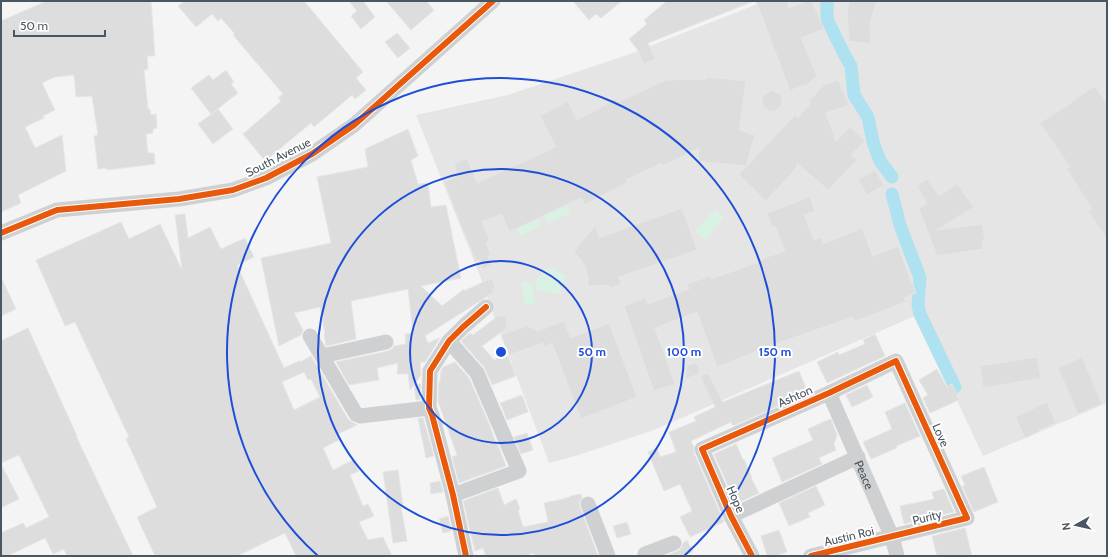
<svg xmlns="http://www.w3.org/2000/svg" width="1108" height="557" font-family="Cabin,sans-serif">
  <style>
    .education { fill: #e6e5e6 }
    .green { fill: #d9f2e3 }
    .lines { fill: none; stroke-linecap: round; stroke-linejoin: round }
    .canal { stroke: #aee2f0; stroke-width: 13 }
    .building { fill: #ddddde; stroke: #e5e6e7; fill-rule: evenodd }
    .minor { stroke: #ced0d2; stroke-width: 15 }
    .cycleway-casing { stroke: #fff; stroke-width: 8 }
    .cycleway { stroke: #e8590c; stroke-width: 6 }
    .ring { fill: none; stroke: #1d4ed8; stroke-width: 2 }
    .labels { text-anchor: middle; dominant-baseline: central; stroke-width: 4; stroke-linejoin: round; paint-order: stroke }
    .street-label { font-size: 12px; fill: #4a5661; stroke: #fff }
    .centre { fill: #1d4ed8; stroke: #fff; stroke-width: 2 }
    .ring-label { font-size: 12px; text-anchor: middle; font-weight: bold; fill: #1d4ed8; stroke: #fff; stroke-width: 4; stroke-linejoin: round; paint-order: stroke }
  </style>
  <rect width="100%" height="100%" fill="#f4f4f4"/>
  <polygon class="education" points="765,1 1107,1 1107,403 983,456 917,315 654,430 575,456 549,463 494,316 480,276 416,115 508,95 627,55"/>
  <g class="green">
    <polygon points="566,202 571,213 547,223 543,213"/>
    <polygon points="715,209 724,218 705,240 695,231"/>
    <polygon points="536,217 540,226 520,236 516,226"/>
    <polygon points="550,267 566,276 559,294 537,290 535,281"/>
    <polygon points="532,281 535,304 525,305 521,283"/>
  </g>
  <g class="lines">
    <g class="canal">
      <polyline points="827,1 827,19 844,54 851,66 854,95 868,117 873,142 880,161 892,177"/>
      <polyline points="892,194 900,225 920,278 918,305 920,314 955,387"/>
    </g>
  </g>
  <g class="building">
    <polygon points="47,1 151,1 155,56 147,56 148,69 144,70 148,109 150,109 151,115 156,114 157,128 153,129 153,133 146,134 148,153 154,153 155,164 107,170 106,168 98,169 94,136 98,135 92,96 76,97 74,75 55,77 42,83 55,110 43,116 44,118 25,127 35,148 62,135 66,171 18,195 21,203 1,212 1,21"/>
    <polygon points="185,1 304,1 363,72 356,78 366,90 355,99 352,95 314,127 311,123 265,161 243,134 281,101 278,98 283,94 233,35 235,34 221,18 218,21 212,14 196,27 178,6"/>
    <polygon points="349,1 363,1 375,17 361,29 351,16 357,11"/>
    <polygon points="386,1 426,1 434,10 411,30"/>
    <polygon points="573,1 622,1 601,18 596,14 589,20"/>
    <polygon points="667,1 752,1 752,2 648,43 655,59 644,64 637,49 629,39 647,24 644,20"/>
    <polygon points="756,1 787,1 789,8 806,1 812,1 824,29 801,38 817,76 804,87 803,85 790,91"/>
    <polygon points="849,1 877,1 872,16 870,26 871,44 849,41 847,12"/>
    <polygon points="397,33 410,48 398,58 385,42"/>
    <polygon points="226,70 234,82 231,84 238,93 211,114 191,88 209,75 213,80"/>
    <polygon points="707,77 746,81 739,130 755,135 746,166 698,161 699,148 663,166 662,163 626,180 628,182 585,205 581,198 509,232 502,214 482,222 490,241 486,243 491,255 488,256 491,265 483,269 479,260 476,261 452,204 453,204 444,182 458,176 454,164 467,158 477,183 556,147 540,116 568,101 577,120 616,99 618,102 666,80 706,79"/>
    <polygon points="838,80 849,105 826,113 836,141 850,127 865,141 851,155 857,160 828,190 797,163 798,166 766,201 740,176 740,173 795,115 798,118 810,104 809,101 824,85"/>
    <polygon points="1095,86 1107,104 1107,239 1088,211 1092,209 1066,168 1070,167 1040,123 1071,103 1071,102"/>
    <polygon points="771,90 781,94 782,105 774,112 763,108 762,97"/>
    <polygon points="218,109 233,129 213,144 198,124"/>
    <polygon points="408,129 418,156 411,160 418,184 428,183 431,207 446,205 461,278 421,286 442,306 464,289 464,291 492,278 495,288 492,289 494,292 425,336 428,343 440,338 425,362 420,362 421,375 414,385 421,384 420,400 416,400 414,385 410,390 408,374 397,374 398,363 377,368 379,380 349,385 336,362 388,351 392,349 394,346 406,344 405,334 413,333 408,289 351,301 356,339 326,346 324,334 325,334 320,307 294,313 303,330 301,335 279,346 261,258 331,243 317,177 368,167 365,149"/>
    <polygon points="875,170 884,185 867,195 858,180"/>
    <polygon points="927,179 939,196 957,184 974,207 937,230 982,224 985,241 982,241 983,249 937,256 919,209 927,203 917,186"/>
    <polygon points="810,197 815,211 804,215 814,240 821,237 823,244 862,228 873,256 898,246 916,293 904,298 906,302 855,321 853,317 775,344 717,367 697,312 655,328 675,384 654,391 624,306 645,298 648,304 689,289 687,284 710,276 711,279 759,262 758,260 785,251 775,226 772,227 767,213"/>
    <polygon points="682,208 697,250 619,277 621,284 611,288 608,285 588,286 588,279 586,269 582,261 574,252 586,236 596,226 599,238"/>
    <path d="M185 214 188 238 210 227 221 249 245 238 254 257 237 265 284 368 299 361 300 362 311 356 348 419 357 425 336 435 339 440 323 448 333 470 353 460 359 471 350 475 363 506 368 504 374 516 359 522 368 540 383 537 392 556H296L285 533 237 556H155L137 517 157 507 126 439 129 437 75 322 65 326 36 260 121 222 129 239 160 224 182 270 175 215ZM304 372 308 380 311 379 320 397 294 410 282 382Z"/>
    <polygon points="1,277 16,309 1,316"/>
    <polygon points="498,316 506,316 507,328 482,346 494,360 507,354 516,376 492,385 484,367 461,341 470,333 473,335"/>
    <polygon points="564,321 571,338 609,323 637,397 581,419 552,343 544,347 543,343 509,355 501,335 527,326 538,331"/>
    <polygon points="28,328 77,436 76,436 133,556 67,556 64,549 53,554 45,538 7,556 1,556 1,533 23,523 26,528 49,517 19,455 1,463 1,341"/>
    <polygon points="875,334 885,356 827,383 817,362 838,352 839,355 865,344 863,340"/>
    <polygon points="1037,357 1041,378 983,388 980,366"/>
    <polygon points="1082,357 1102,404 1078,414 1058,368"/>
    <polygon points="455,362 469,378 490,426 496,444 497,443 506,466 459,483 452,457 457,455 438,401 439,382 440,382 441,371 443,367"/>
    <polygon points="694,363 699,367 699,374 685,379 687,366"/>
    <polygon points="937,369 947,387 952,384 959,400 930,413 923,398 928,395 919,380"/>
    <polygon points="799,371 808,393 733,426 731,422 691,441 694,447 694,453 724,522 690,537 680,517 692,511 680,484 664,491 648,452 657,448 660,457 676,452 669,432 696,421 694,417 715,407 700,377 708,373 723,402"/>
    <polygon points="867,385 873,397 852,407 846,395"/>
    <polygon points="522,395 528,412 507,420 500,403"/>
    <polygon points="1047,402 1056,423 1039,430 1040,431 1025,438 1015,417"/>
    <polygon points="905,403 920,436 896,446 897,448 871,459 863,442 892,429 885,412"/>
    <polygon points="418,418 423,418 434,456 426,458"/>
    <polygon points="831,419 837,435 834,444 836,450 819,458 822,464 782,482 772,458 813,440 808,429 823,422"/>
    <polygon points="527,433 533,450 521,454 514,437"/>
    <polygon points="736,444 743,460 744,459 752,478 751,478 759,493 736,504 714,454"/>
    <polygon points="1,464 19,499 1,508"/>
    <polygon points="984,467 998,502 974,512 962,486 965,485 961,476"/>
    <polygon points="398,470 403,506 401,506 407,541 393,543 383,472"/>
    <polygon points="440,481 443,492 431,494 430,483"/>
    <polygon points="816,486 825,505 808,513 810,517 789,526 779,503"/>
    <polygon points="498,488 504,505 516,499 520,509 518,510 523,527 548,522 544,503 559,500 570,497 570,496 581,494 582,498 579,503 580,507 598,556 534,556 534,553 523,556 486,556 483,548 475,551 472,539 463,501"/>
    <polygon points="944,489 954,512 904,524 900,506 934,499 932,492"/>
    <polygon points="448,516 451,531 443,533 439,519"/>
    <polygon points="627,522 631,534 617,538 613,526"/>
    <polygon points="965,528 972,556 937,556 932,536"/>
    <polygon points="779,530 787,552 775,556 767,556 761,536"/>
    <polygon points="687,540 693,552 685,556 665,556 678,551 681,548 683,543"/>
  </g>
  <g class="lines">
    <g class="minor">
      <polyline points="1,233 57,210 179,199 233,190 266,178 312,154 354,125 493,1"/>
      <polyline points="310,336 356,414 360,416 429,408"/>
      <polyline points="449,341 477,373 519,471 453,495"/>
      <polyline points="322,356 386,342"/>
      <path id="s1" d="M829 393 892 537 897 556"/>
      <polyline points="588,504 608,556"/>
      <polyline points="731,516 858,457"/>
      <polyline points="645,554 674,543"/>
      <polyline points="466,556 453,495 432,415 429,408 430,371 449,341 463,327 486,307"/>
      <polyline points="752,556 731,516 702,449 829,393 896,361 967,518 811,556"/>
    </g>
    <g class="cycleway-casing">
      <g id="cycleway">
        <polyline points="1,233 57,210 179,199 233,190 266,178 312,154 354,125 493,1"/>
        <polyline points="466,556 453,495 432,415 429,408 430,371 449,341 463,327 486,307"/>
        <polyline points="752,556 731,516 702,449 829,393 896,361 967,518 811,556"/>
      </g>
    </g>
    <use href="#cycleway" class="cycleway"/>
  </g>
  <g class="ring">
    <circle cx="501" cy="352" r="91"/>
    <circle cx="501" cy="352" r="183"/>
    <path d="M318 556A274 274 0 1 1 684 556"/>
  </g>
  <g class="labels">
    <g class="street-label">
      <text transform="translate(278 157) rotate(-27)">South Avenue</text>
      <text transform="translate(795 396) rotate(-24)">Ashton</text>
      <text transform="translate(941 435) rotate(66)">Love</text>
      <text stroke="none"><textPath href="#s1" startOffset="89">Peace</textPath></text>
      <text transform="translate(736 499) rotate(66)">Hope</text>
      <text transform="translate(927 517) rotate(-14)">Purity</text>
      <text transform="translate(849 536) rotate(-13)">Austin Roi</text>
    </g>
  </g>
  <circle cx="501" cy="352" r="6" class="centre"/>
  <g class="ring-label">
    <text x="592" y="356">50 m</text>
    <text x="684" y="356">100 m</text>
    <text x="775" y="356">150 m</text>
  </g>
  <rect width="1108" height="557" fill="none" stroke="#4a5661" stroke-width="4"/>
  <g transform="translate(1076 525) rotate(262)" stroke="#ffffff" stroke-width="3" paint-order="stroke">
  <path d="M0-3L7 15L0 10L-7 15Z" fill="#4a5661"/>
  <text y="-6" font-size="11" font-weight="bold" text-anchor="middle" fill="#4a5661">N</text>
  </g>
  <path d="M14 30v6h91v-6" fill="none" stroke="#4a5661" stroke-width="2"/>
  <text x="20" y="30" font-size="12" fill="#4a5661" stroke="#ffffff" stroke-width="3" paint-order="stroke">50 m</text>
</svg>
